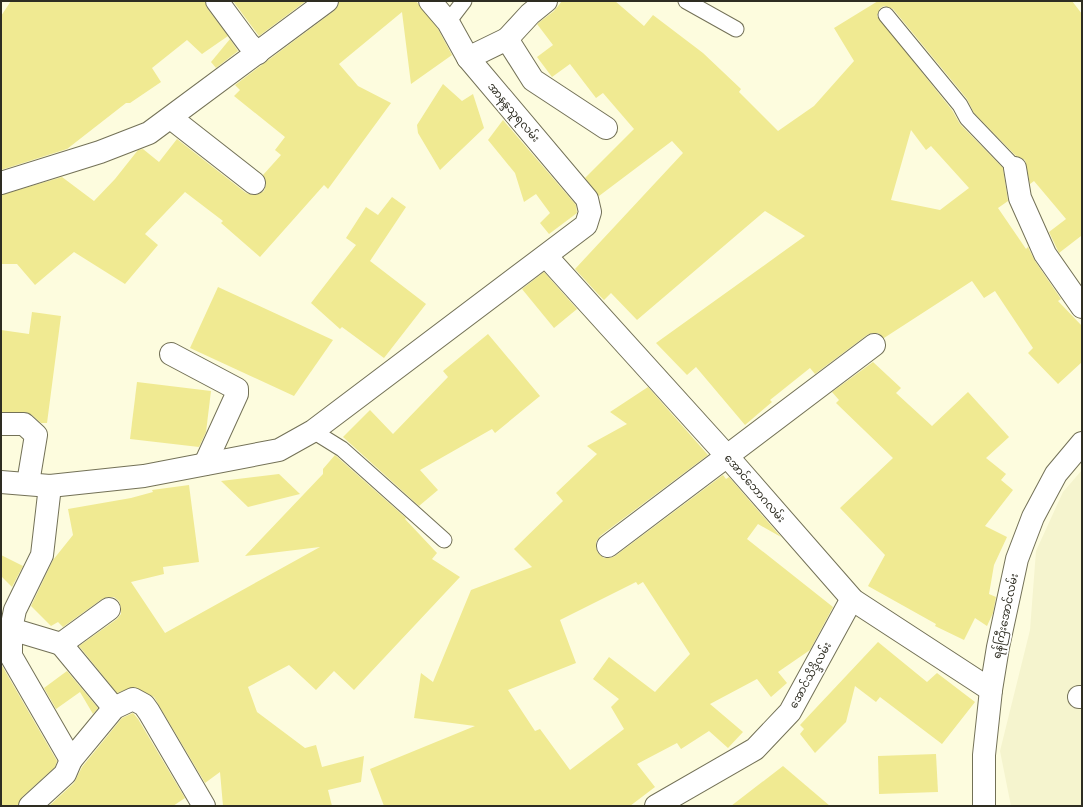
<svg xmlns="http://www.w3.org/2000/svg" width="1083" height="807" font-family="'DM Sans','Noto Sans Myanmar',sans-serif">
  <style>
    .built { fill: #f5f4ce }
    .building { fill: #f0ea92; fill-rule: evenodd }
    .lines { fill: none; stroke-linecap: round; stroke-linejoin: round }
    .lane-casing { stroke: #737157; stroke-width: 17 }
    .street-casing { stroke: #737157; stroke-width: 24 }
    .lane { stroke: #fff; stroke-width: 15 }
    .street { stroke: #fff; stroke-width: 22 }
    .labels { text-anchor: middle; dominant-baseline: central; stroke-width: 3.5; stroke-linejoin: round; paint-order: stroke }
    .street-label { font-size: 11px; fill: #2e2d22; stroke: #fff }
  </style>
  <rect width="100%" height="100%" fill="#fdfcde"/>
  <polygon class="built" points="1082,470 1082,806 1011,806 1000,751 1030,630 1036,551 1063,492"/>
  <g class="building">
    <polygon points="11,1 205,1 207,8 228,36 202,54 187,40 152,68 161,82 130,103 126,103 67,149 1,170 1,16"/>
    <polygon points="233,1 306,1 259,36"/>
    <polygon points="339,1 416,1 438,29 452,55 411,84 402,12 339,64 358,86 391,103 328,189 324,185 260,257 221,223 223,221 185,192 145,234 158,245 125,284 74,252 35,285 17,264 1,264 1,195 62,177 94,201 115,179 138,150 143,149 159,162 177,139 246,193 253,195 259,194 264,191 266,184 263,175 281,155 275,150 285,137 234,96 240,90 235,85 334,11 338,6"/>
    <path d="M562 1H615L644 26 653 15 703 53 741 89 739 92 778 131 814 106 854 61 834 28 878 1H1072L1082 14V237L1081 236 1059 253 1049 232 1066 219 1034 181 1030 184 1025 160 1016 156 974 113 967 99 893 9 884 6 880 8 877 16 952 110 960 124 1003 168 1008 201 998 208 1026 249 1028 247 1035 261 1061 299 1058 301 1082 326V362L1058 384 1028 353 1033 348 995 291 984 298 972 281 884 338 878 333H872L867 335 815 374 810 368 770 400 772 402 745 425 696 367 687 375 656 343 805 236 765 211 637 320 611 293 604 300 597 293 575 269 683 153 672 141 599 196 585 178 634 129 603 93 596 98 570 64 552 77 537 57 553 45 537 24 554 11ZM911 130 926 150 931 146 969 188 940 210 891 200Z"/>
    <polygon points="230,39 238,51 216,68 211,62"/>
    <polygon points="443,84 462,101 473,94 484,128 440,170 418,133 417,125"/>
    <polygon points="503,120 576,205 577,213 549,234 540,223 550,213 536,194 524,202 515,173 488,140"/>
    <polygon points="392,197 406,207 370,261 426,304 384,358 342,327 340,329 311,303 356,245 346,238 366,207 378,215"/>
    <polygon points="544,272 577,309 554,328 522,289"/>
    <polygon points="218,287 333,340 294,396 190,348"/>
    <polygon points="32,312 61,316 47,423 41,423 32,415 25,412 1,412 1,330 29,334"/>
    <polygon points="488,334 540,396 495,433 492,429 420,470 438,490 419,506 343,437 370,410 393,434 448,377 443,371"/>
    <polygon points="873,362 901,388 896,393 932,426 968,392 1009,437 986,458 1006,474 1001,480 1013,490 985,526 1007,537 994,565 989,594 996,597 993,613 987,626 975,618 964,640 935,626 936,624 868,586 885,555 840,508 893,458 836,403 839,400 832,392"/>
    <polygon points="137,382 211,391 206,432 199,447 130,439"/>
    <path d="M648 387 708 455 600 536 596 542V548L598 553 604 558H610L615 556 723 475 726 479 729 477 781 537 758 524 747 539 833 607 810 650 778 672 787 683 771 697 757 679 710 704 743 732 728 748 709 731 681 749 677 743 637 764 655 787 630 806H384L370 769 475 726 414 718 421 673 433 682 471 590 532 567 514 549 563 501 556 493 597 454 587 446 627 424 610 412ZM636 582 638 585 643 582 690 654 655 692 609 657 593 679 619 699 611 707 624 729 570 770 540 729 535 731 508 690 576 663 560 620Z"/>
    <polygon points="335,455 406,518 405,519 437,553 432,559 460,577 354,690 334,671 316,690 289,665 248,687 257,712 305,748 316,745 322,767 364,756 361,782 328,790 332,806 223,806 220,772 205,783 154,697 134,687 117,693 79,646 117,619 121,614 121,608 119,601 114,597 107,597 102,599 63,627 58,622 51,626 31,606 53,560 73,535 68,509 131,498 153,492 152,490 189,485 199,562 163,567 164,574 131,582 165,633 320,547 245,556 323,474 323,469"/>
    <polygon points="279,474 300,494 248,507 221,481"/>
    <polygon points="1,555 23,566 12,587 1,576"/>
    <polygon points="878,642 927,682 937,673 975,702 942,744 880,697 876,702 855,686 846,722 815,753 800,734 804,729 800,725"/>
    <polygon points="1,664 57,761 55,767 22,797 18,806 1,806"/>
    <polygon points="67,671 98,708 93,714 80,692 56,709 44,688"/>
    <polygon points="133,713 138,719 185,798 173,806 49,806 74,783 82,767 122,718"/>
    <polygon points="936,754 938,792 879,794 878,756"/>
    <polygon points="783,766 830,806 731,806"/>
  </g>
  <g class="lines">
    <g class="lane-casing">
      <g id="lane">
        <polyline points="686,1 736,29"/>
        <polyline points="886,15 960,105 967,118 1015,168"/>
        <polyline points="448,22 464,1"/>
        <polyline points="313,431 342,449 444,540"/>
      </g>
    </g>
    <g class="street-casing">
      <g id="street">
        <polyline points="217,1 248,43 258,53"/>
        <polyline points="546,1 530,14 507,39 533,80 606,128"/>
        <polyline points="468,58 507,39"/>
        <polyline points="171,118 254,183"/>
        <polyline points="1015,168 1020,198 1045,254 1082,307"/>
        <polyline points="1,183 100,152 149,133 327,1"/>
        <polyline points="546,256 727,456 853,600 991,690"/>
        <polyline points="171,354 237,389 237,394 205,464"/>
        <polyline points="1,424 24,424 36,435 28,483"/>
        <polyline points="1,482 50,486 144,476 279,450 313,431 586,225 590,212 587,199 468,58 448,22 430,1"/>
        <polyline points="50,486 42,555 15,610 11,629 11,656 71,760 114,708 133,699 144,705 149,712 204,806"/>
        <polyline points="608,546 874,345"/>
        <polyline points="11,629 61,644 109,609"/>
        <polyline points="61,644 114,708"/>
        <polyline points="1079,697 1082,697"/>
        <polyline points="30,806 65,774 71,760"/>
        <polyline points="656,806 755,749 790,712 849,604 853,600"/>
        <polyline points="984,806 984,755 991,690 998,647 1017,559 1033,517 1056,474 1082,443"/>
      </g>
    </g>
    <use href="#lane" class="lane"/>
    <use href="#street" class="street"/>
  </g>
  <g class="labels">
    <g class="street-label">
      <text transform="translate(514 112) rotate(50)">အာနန္ဒသူရလမ်း</text>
      <text transform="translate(755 488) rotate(49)">အောင်ဘောဂလမ်း</text>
      <text transform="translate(1005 616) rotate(-78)">ရန်ကြီးအောင်လမ်း</text>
      <text transform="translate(810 675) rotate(-61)">အောင်သိဒ္ဒိလမ်း</text>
    </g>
  </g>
  <rect width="1083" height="807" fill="none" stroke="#2e2d22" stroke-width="4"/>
</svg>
